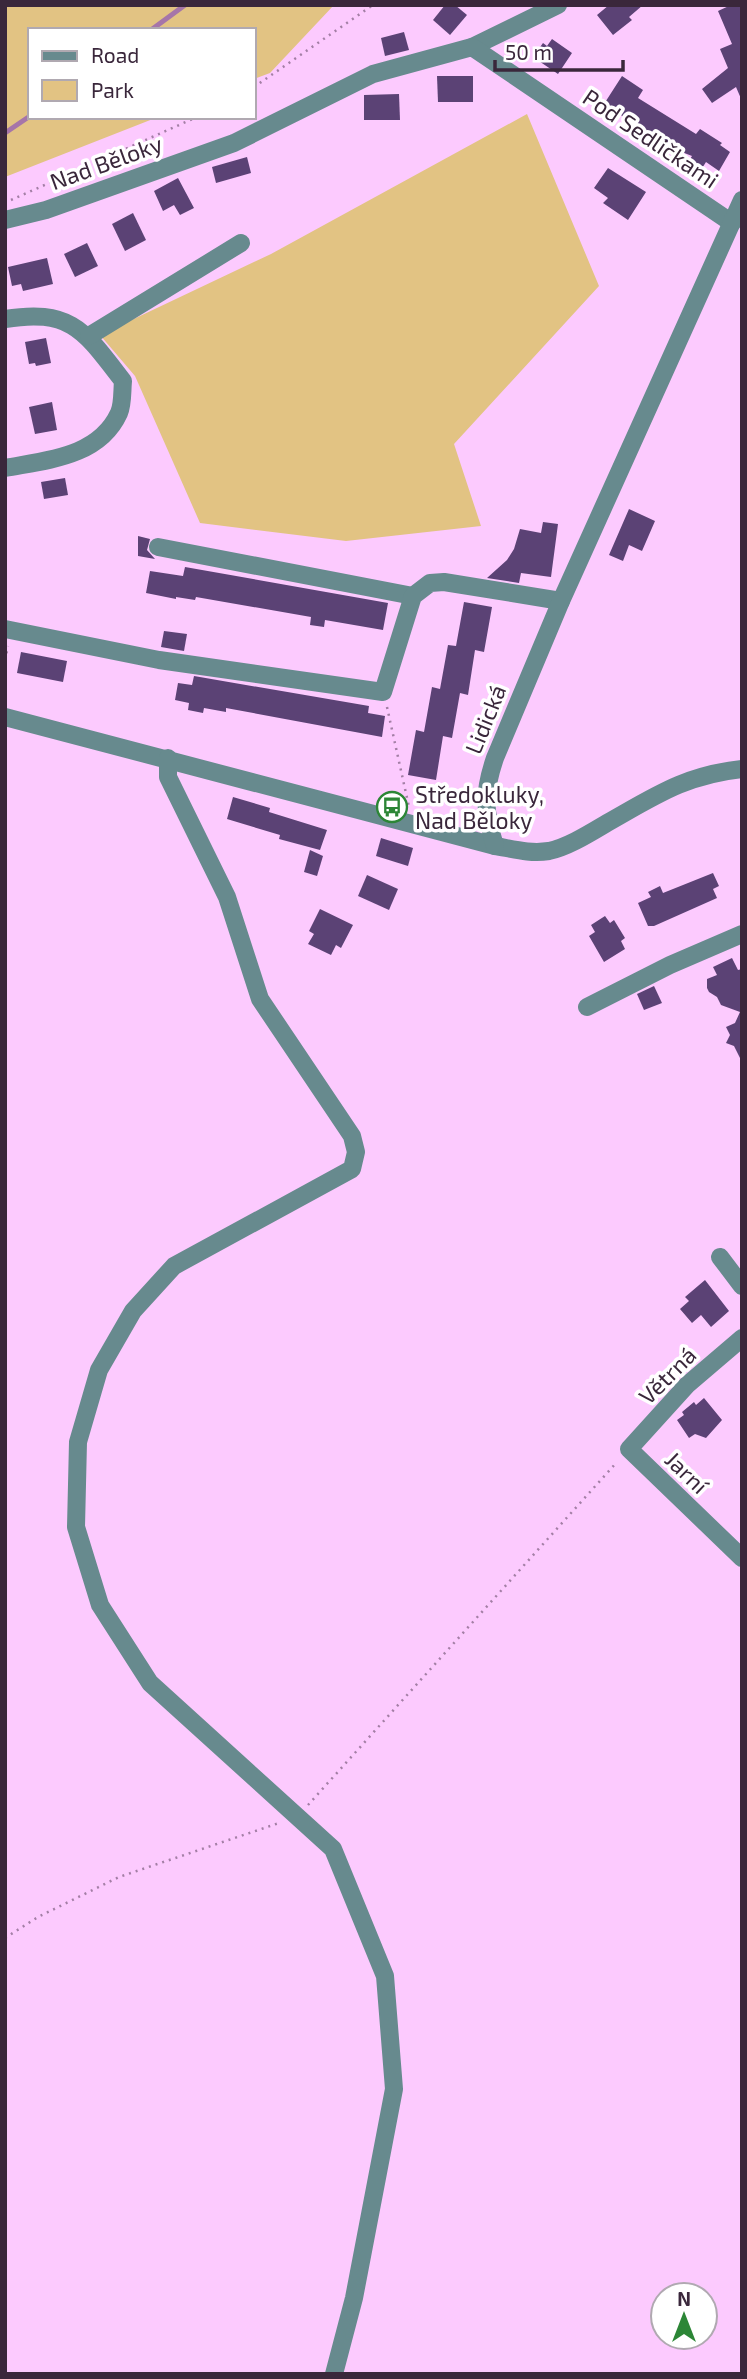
<svg xmlns="http://www.w3.org/2000/svg" width="747" height="2379" font-family="'Exo 2',sans-serif">
  <style>
    .green { fill: #e2c383 }
    .lines { fill: none; stroke-linecap: round; stroke-linejoin: round }
    .stream { stroke: #a675a9; stroke-width: 5 }
    .building { fill: #5b4275 }
    .path { stroke: #a37fa5; stroke-width: 2.5; stroke-dasharray: 2 5; stroke-linecap: butt }
    .minor { stroke: #678a8e; stroke-width: 18 }
    .labels { text-anchor: middle; dominant-baseline: central; stroke-width: 7; stroke-linejoin: round; paint-order: stroke }
    .street-label { font-size: 23px; fill: #3a273b; stroke: #fff }
    .poi-label { font-size: 23px; fill: #3a273b; stroke: #fff; text-anchor: start }
  </style>
  <rect width="100%" height="100%" fill="#fccafe"/>
  <g class="green">
    <polygon points="5,5 334,5 270,73 254,79 254,30 30,30 30,117 158,117 5,177"/>
    <polygon points="527,114 599,286 454,444 481,526 346,541 200,523 135,376 100,335 271,254"/>
  </g>
  <g class="lines">
    <g class="stream">
      <polyline points="151,30 185,5"/>
      <polyline points="5,133 30,116"/>
    </g>
  </g>
  <g class="building">
    <polygon points="445,5 455,5 467,15 450,35 433,20"/>
    <polygon points="609,5 643,5 629,17 632,20 613,35 597,15"/>
    <polygon points="731,5 742,5 742,101 736,87 712,103 702,89 728,68 720,49 732,44 718,11"/>
    <polygon points="404,32 409,50 385,56 381,38"/>
    <polygon points="552,39 572,53 558,74 533,57 543,43 547,46"/>
    <polygon points="437,76 473,76 473,102 438,102"/>
    <polygon points="622,76 643,90 638,98 696,134 700,129 722,143 720,145 730,152 719,171 706,162 699,173 687,164 692,156 669,147 604,104"/>
    <polygon points="399,94 400,120 364,120 364,95"/>
    <polygon points="247,157 251,173 216,183 212,167"/>
    <polygon points="608,168 646,192 628,220 603,203 608,198 594,188"/>
    <polygon points="178,178 194,208 180,215 174,205 163,211 154,191"/>
    <polygon points="133,213 146,240 125,251 112,224"/>
    <polygon points="87,243 98,266 75,277 64,254"/>
    <polygon points="47,258 53,284 23,291 21,284 12,286 8,267"/>
    <polygon points="46,338 51,363 36,366 35,363 29,364 25,342"/>
    <polygon points="52,402 57,430 35,434 29,407"/>
    <polygon points="65,478 68,495 44,499 41,482"/>
    <polygon points="629,509 655,521 642,551 629,545 623,561 609,555"/>
    <polygon points="543,522 558,524 551,577 521,573 519,583 487,578 507,560 514,549 520,529 541,533"/>
    <polygon points="138,536 150,539 147,550 155,559 138,556"/>
    <polygon points="185,567 388,603 383,630 325,620 324,627 310,625 311,617 196,597 195,600 176,597 176,599 146,593 150,571 183,576"/>
    <polygon points="464,602 492,607 484,652 475,650 468,695 460,693 452,738 443,736 436,780 408,775 416,730 424,732 432,687 440,689 448,645 456,646"/>
    <polygon points="164,631 187,634 184,651 161,647"/>
    <polygon points="21,652 67,661 63,682 17,673"/>
    <polygon points="194,676 369,706 368,713 385,716 382,737 226,708 226,712 204,708 203,713 188,710 189,703 175,700 178,683 192,685"/>
    <polygon points="233,797 270,808 269,812 327,830 320,850 279,839 280,835 227,819"/>
    <polygon points="381,838 413,848 408,866 376,856"/>
    <polygon points="310,850 323,856 317,876 304,872"/>
    <polygon points="713,873 719,886 713,889 717,898 654,926 648,926 638,903 651,897 648,892 660,886 663,893"/>
    <polygon points="367,875 398,889 389,910 358,896"/>
    <polygon points="320,909 353,925 341,948 336,945 331,955 308,944 314,934 309,931"/>
    <polygon points="605,916 610,923 614,920 625,938 621,941 625,949 604,962 589,936 595,932 591,925"/>
    <polygon points="732,958 738,970 742,969 742,1062 734,1046 726,1043 730,1035 726,1027 735,1023 740,1012 721,1005 717,997 709,992 707,988 707,979 717,975 713,967"/>
    <polygon points="654,986 662,1003 644,1010 637,994"/>
    <polygon points="705,1280 729,1311 711,1327 701,1315 692,1323 680,1309 689,1301 685,1297"/>
    <polygon points="704,1398 722,1420 706,1438 695,1434 689,1438 677,1420 684,1415 682,1412 694,1402 696,1405"/>
  </g>
  <g class="lines">
    <g class="path">
      <polyline points="254,87 373,5"/>
      <polyline points="11,200 197,117"/>
      <polyline points="5,660 8,646"/>
      <polyline points="387,707 409,807"/>
      <polyline points="308,1805 617,1462"/>
      <polyline points="5,1938 38,1917 119,1877 279,1823"/>
    </g>
    <g class="minor">
      <polyline points="472,47 558,5"/>
      <polyline points="5,220 46,210 234,143 373,74 472,47 732,223"/>
      <path d="M5 319C72 308 85 332 123 381 122 391 123 404 119 413 99 457 47 460 5 468"/>
      <polyline points="89,336 241,243"/>
      <polyline points="158,547 413,596"/>
      <polyline points="5,629 159,660 383,692 413,596 430,583 444,582 561,601"/>
      <path d="M5 717 495 846C513 849 530 854 549 851 568 847 590 833 607 823 655 796 685 775 742 769"/>
      <polyline points="168,758 168,777 227,897 260,999 352,1136 356,1152 352,1169 174,1266 133,1311 99,1370 78,1442 76,1527 100,1605 150,1683 333,1849 385,1976 394,2089 354,2298 334,2374"/>
      <path d="M495 846C484 810 483 793 495 758L561 601 742 200"/>
      <polyline points="587,1007 670,965 742,934"/>
      <polyline points="720,1257 742,1286"/>
      <polyline points="742,1338 687,1385 629,1449 742,1558"/>
    </g>
  </g>
  <defs>
    <g id="bus-ring" transform="scale(1.575)"><circle r="9.5" fill="#fff" stroke="#2c8636" stroke-width="1.5"/><path d="M-5-6H5V4H4V6H2V4H-2V6H-4V4H-5ZM-3.5-4V0h7V-4ZM-3.5 1.2v1.5H-2V1.2ZM2 1.2v1.5H3.5V1.2Z" fill="#2c8636"/></g>
  </defs>
  <g fill-rule="evenodd">
    <use href="#bus-ring" x="392" y="807"/>
  </g>
  <g class="labels">
    <g class="street-label">
      <text transform="translate(651 138) rotate(34)">Pod Sedličkami</text>
      <text transform="translate(106 162) rotate(-20)">Nad Běloky</text>
      <text transform="translate(485 719) rotate(-68)">Lidická</text>
      <text transform="translate(667 1375) rotate(-45)">Větrná</text>
      <text transform="translate(687 1472) rotate(44)">Jarní</text>
    </g>
    <g class="poi-label">
      <text x="415" y="794">Středokluky,<tspan x="415" dy="26">Nad Běloky</tspan></text>
    </g>
  </g>
  <rect width="747" height="2379" fill="none" stroke="#3a273b" stroke-width="14"/>
  <rect x="28" y="28" width="228" height="91" fill="#ffffff" stroke="#b0a9b1" stroke-width="2"/>
  <rect x="42" y="51" width="35" height="10" fill="#678a8e" stroke="#b0a9b1" stroke-width="2"/>
  <text x="91" y="63" font-size="21" fill="#3a273b">Road</text>
  <rect x="42" y="80" width="35" height="21" fill="#e2c383" stroke="#b0a9b1" stroke-width="2"/>
  <text x="91" y="98" font-size="21" fill="#3a273b">Park</text>
  <g transform="translate(684 2316)"><circle r="33" fill="#ffffff" stroke="#b0a9b1" stroke-width="2"/>
  <path d="M0-5L12 26L0 18L-12 26Z" fill="#2c8636"/>
  <text y="-10" font-size="19" font-weight="bold" text-anchor="middle" fill="#3a273b">N</text>
  </g>
  <path d="M495 60v10h128v-10" fill="none" stroke="#3a273b" stroke-width="3.5"/>
  <text x="505" y="60" font-size="21" fill="#3a273b" stroke="#ffffff" stroke-width="5" paint-order="stroke">50 m</text>
</svg>
